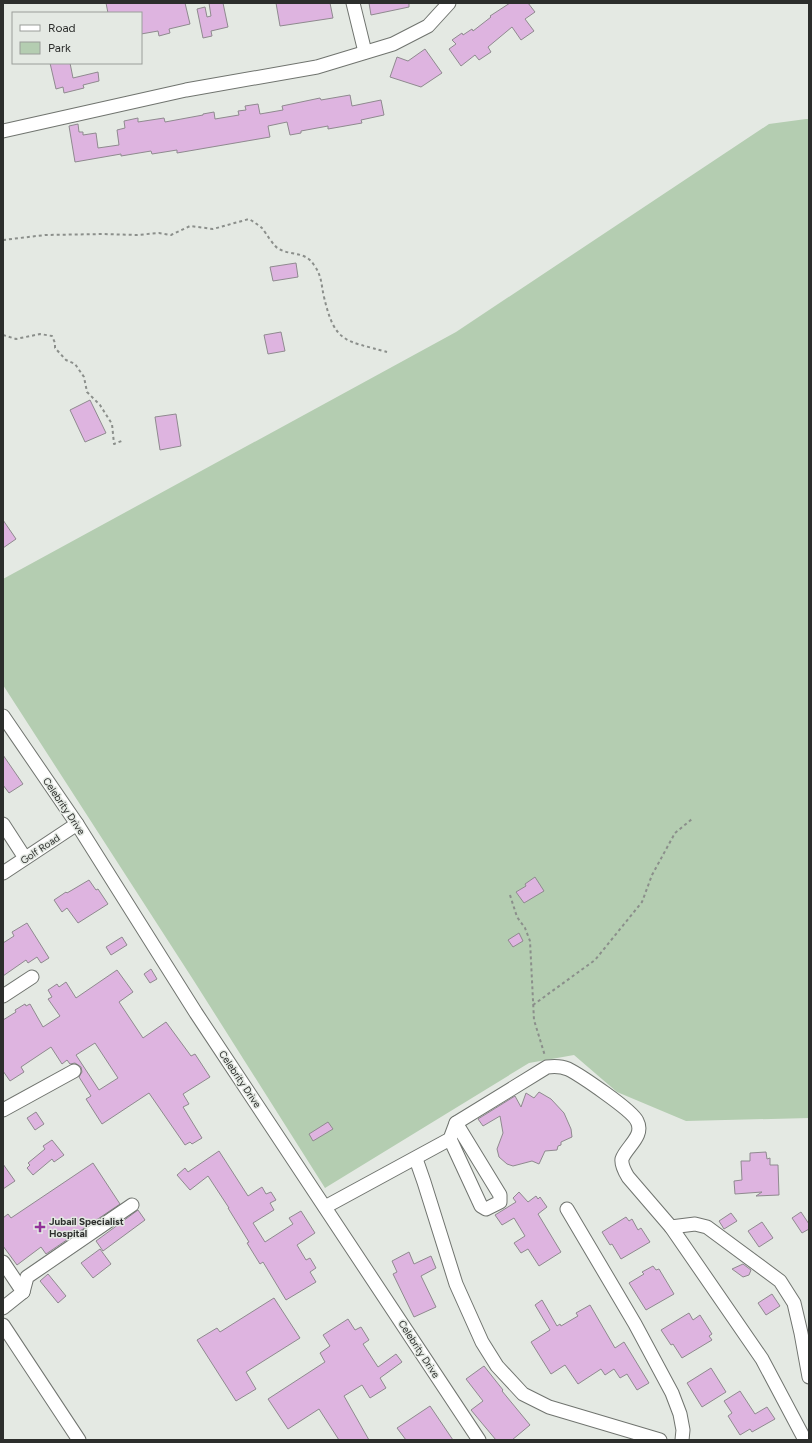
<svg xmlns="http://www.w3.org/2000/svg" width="812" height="1443" font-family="Figtree,sans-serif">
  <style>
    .green { fill: #b4cdb1 }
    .building { fill: #deb4e0; stroke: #8f8a8f; fill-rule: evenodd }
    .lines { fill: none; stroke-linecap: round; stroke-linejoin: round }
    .minor-casing { stroke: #70746f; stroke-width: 15 }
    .path { stroke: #8b8f8b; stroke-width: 2; stroke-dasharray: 3 3; stroke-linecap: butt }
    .minor { stroke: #fff; stroke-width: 13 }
    .poi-dot { fill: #923199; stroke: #e4e9e3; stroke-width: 1.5 }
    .labels { text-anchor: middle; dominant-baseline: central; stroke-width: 3; stroke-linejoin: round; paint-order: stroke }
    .street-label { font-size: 10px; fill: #2c2e2c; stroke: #e4e9e3 }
    .poi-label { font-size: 10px; font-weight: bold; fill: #2c2e2c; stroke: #e4e9e3; text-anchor: start }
  </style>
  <rect width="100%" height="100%" fill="#e4e9e3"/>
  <polygon class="green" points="806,119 809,119 809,1118 686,1121 617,1092 574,1055 529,1063 325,1188 194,981 3,685 3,579 456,332 769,124"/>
  <g class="building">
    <polygon points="106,3 185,3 190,24 169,29 170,33 159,36 158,31 141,34 141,13 108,13"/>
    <polygon points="209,3 223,3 228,27 211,31 212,36 203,38 197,9 205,7 207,17 211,16"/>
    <polygon points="276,3 330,3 333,18 280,26"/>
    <polygon points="369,3 409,3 409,7 371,15"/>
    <polygon points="510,3 528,3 535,12 525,19 534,31 521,40 512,27 488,47 491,52 479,60 475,55 461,66 449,49 456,44 452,40 462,33 463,35 472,29 473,31 491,17 490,16"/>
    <polygon points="425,49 442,73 421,87 390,77 397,57 408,61"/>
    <polygon points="50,63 70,63 73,78 98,72 99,81 83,85 84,88 64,93 63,87 56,89"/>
    <polygon points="350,95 352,106 381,100 384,115 361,120 362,123 328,129 328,126 301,131 301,133 290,135 287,122 268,126 270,137 177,153 177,150 152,154 151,151 121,156 121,154 75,162 69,126 78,124 79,132 83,132 83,135 96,133 98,148 119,145 117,130 125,128 124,121 138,118 138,122 164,118 165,122 203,115 203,114 214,112 215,119 239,115 238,111 246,110 245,106 258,104 260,114 283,110 282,106 320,98 321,100"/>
    <polygon points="296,263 298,277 273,281 270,267"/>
    <polygon points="281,332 285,351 268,354 264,335"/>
    <polygon points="90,400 106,433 85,442 70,410"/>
    <polygon points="176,414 181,446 160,450 155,417"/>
    <polygon points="3,520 16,539 3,548"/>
    <polygon points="3,755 23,784 9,793 3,785"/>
    <polygon points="535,877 544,891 524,903 516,892 526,886 525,884"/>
    <polygon points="89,880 96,890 98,889 108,904 78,923 67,908 62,912 54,900 66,892 67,893"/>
    <polygon points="27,923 49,958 41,963 37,957 28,963 26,960 3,976 3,943 14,936 12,932"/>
    <polygon points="519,933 523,941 513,947 508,940"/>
    <polygon points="122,937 127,945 111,955 106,947"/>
    <polygon points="151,969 157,979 150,983 144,974"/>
    <path d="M117 970 133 992 119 1002 143 1038 166 1022 191 1056 195 1054 210 1077 183 1094 189 1104 183 1107 202 1138 192 1144 190 1142 185 1145 149 1093 102 1124 86 1099 91 1096 79 1077 82 1072 81 1067 75 1063 70 1064 67 1060 62 1064 51 1047 21 1067 24 1072 10 1081 3 1071V1020L16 1012 15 1010 25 1004 26 1006 30 1004 43 1027 60 1016 48 999 52 997 48 990 57 984 59 987 66 982 76 998ZM95 1043 118 1078 99 1090 76 1055Z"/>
    <polygon points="539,1092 551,1099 564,1113 571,1129 572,1137 561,1142 561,1145 558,1146 557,1150 545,1151 539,1164 532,1161 513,1166 507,1164 499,1157 497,1149 503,1133 500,1116 483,1126 478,1119 515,1096 521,1107 526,1093 534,1098"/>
    <polygon points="36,1112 44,1124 35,1130 27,1118"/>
    <polygon points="328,1122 333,1129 313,1141 309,1134"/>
    <polygon points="52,1140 64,1155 54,1162 52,1159 33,1175 27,1168 30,1165 28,1163 45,1149 43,1146"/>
    <polygon points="219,1151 248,1196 262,1187 266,1194 271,1192 276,1200 270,1203 274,1210 253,1223 265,1242 293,1224 289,1218 301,1211 315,1233 297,1245 306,1260 310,1258 316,1268 310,1272 316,1282 286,1300 263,1262 260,1264 247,1243 249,1242 228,1208 229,1208 208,1176 190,1190 177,1175 185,1168 188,1172"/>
    <polygon points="766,1152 767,1159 770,1158 770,1165 778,1165 779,1195 756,1196 762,1192 735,1194 734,1181 742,1180 741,1161 750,1161 750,1153"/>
    <polygon points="93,1163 120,1204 46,1254 41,1247 17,1265 3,1246 3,1218 8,1214 11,1218"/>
    <polygon points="3,1164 15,1181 3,1189"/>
    <polygon points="519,1192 528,1202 536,1196 538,1199 540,1197 547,1207 538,1214 561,1252 539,1266 528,1249 521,1253 514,1243 525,1236 514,1218 502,1225 495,1215 516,1202 513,1198"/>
    <polygon points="138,1210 145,1220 103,1251 96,1241"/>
    <polygon points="801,1212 809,1224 809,1229 802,1233 792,1218"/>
    <polygon points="731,1213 737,1221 724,1229 719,1221"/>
    <polygon points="626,1217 629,1221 632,1219 638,1230 641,1228 650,1242 621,1259 612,1244 610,1245 602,1232"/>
    <polygon points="762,1222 773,1238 759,1247 748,1231"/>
    <polygon points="100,1249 111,1264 93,1278 81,1263"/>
    <polygon points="409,1252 414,1264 431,1256 436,1268 421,1276 436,1307 414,1317 393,1274 397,1272 392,1261"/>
    <polygon points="743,1264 751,1270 749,1275 743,1277 732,1269"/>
    <polygon points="653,1266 656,1270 659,1269 674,1294 646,1310 629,1283 644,1274 642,1272"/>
    <polygon points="48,1274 66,1296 58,1303 40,1281"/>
    <polygon points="772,1294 780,1306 766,1315 758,1303"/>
    <polygon points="274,1298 300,1338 246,1372 256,1389 236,1401 197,1340 217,1328 220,1332"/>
    <polygon points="542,1300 557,1326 560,1324 561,1326 578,1316 576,1313 590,1305 615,1348 624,1342 649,1383 637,1390 627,1374 620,1378 614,1369 605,1375 601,1369 578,1384 565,1365 551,1374 531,1342 550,1330 535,1305"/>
    <polygon points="689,1313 693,1320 700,1315 712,1334 709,1336 712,1340 682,1358 673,1344 671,1345 661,1330"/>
    <polygon points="348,1319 355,1330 361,1327 369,1340 363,1344 378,1367 396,1354 402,1362 380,1378 386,1388 370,1398 362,1385 344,1396 369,1440 339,1440 319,1409 288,1429 268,1399 325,1362 320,1353 330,1346 323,1335"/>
    <polygon points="484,1366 503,1390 502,1391 530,1425 512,1440 496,1440 471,1410 483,1401 466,1379"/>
    <polygon points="711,1368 726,1392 702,1407 687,1383"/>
    <polygon points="740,1391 755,1414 767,1407 775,1419 752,1432 750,1429 740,1435 728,1416 732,1413 724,1401"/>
    <polygon points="430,1406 453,1440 406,1440 397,1428"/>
  </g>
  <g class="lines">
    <g class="minor-casing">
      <g id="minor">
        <polyline points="353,3 365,52"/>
        <polyline points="3,131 186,90 317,67 393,44 428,26 449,3"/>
        <polyline points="3,716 77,824 196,1013 479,1440"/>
        <polyline points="3,824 25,858"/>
        <polyline points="3,873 77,824"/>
        <polyline points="3,996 32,977"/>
        <polyline points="3,1110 74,1071"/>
        <polyline points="450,1139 481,1206 486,1209 500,1202 500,1195 456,1123"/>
        <polyline points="416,1159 424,1182 456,1284 482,1342 497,1366 523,1394 549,1407 660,1440"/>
        <path d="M325 1207 450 1139 456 1123 547 1067C555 1066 561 1066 568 1069 580 1075 632 1110 637 1121 645 1136 626 1147 622 1159 621 1165 625 1172 628 1177L671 1227 762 1359 805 1440"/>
        <polyline points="567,1209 635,1324 672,1393 680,1414 683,1430 682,1440"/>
        <polyline points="671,1227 695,1224 707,1227 780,1281 794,1303 801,1333 809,1377"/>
        <polyline points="3,1262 23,1292"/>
        <polyline points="3,1308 23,1292 27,1277 132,1205"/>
        <polyline points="3,1325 79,1440"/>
      </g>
    </g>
    <g class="path">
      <path d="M3 240 45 235 103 234 137 235 159 233 171 235 190 226 213 229 249 219C254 222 258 225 262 228 266 233 274 247 279 249 292 256 305 251 314 265 322 276 321 284 324 297 335 344 345 340 387 352"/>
      <polyline points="3,335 16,339 40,334 52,336 55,343 55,348 66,360 75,364 84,377 87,392 100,405 112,424 114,444 124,440"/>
      <polyline points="510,895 517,917 525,928 530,941 534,1020 545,1056"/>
      <polyline points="533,1005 595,960 642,902 652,875 675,833 692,819"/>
    </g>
    <use href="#minor" class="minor"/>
  </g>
  <path class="poi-dot" d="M38 1221h4v4h4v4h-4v4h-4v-4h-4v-4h4z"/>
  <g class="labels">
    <g class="street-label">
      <text transform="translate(64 806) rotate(56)">Celebrity Drive</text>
      <text transform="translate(40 849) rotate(-34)">Golf Road</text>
      <text transform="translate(240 1079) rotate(56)">Celebrity Drive</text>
      <text transform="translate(419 1349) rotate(57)">Celebrity Drive</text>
    </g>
    <g class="poi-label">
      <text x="49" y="1221">Jubail Specialist<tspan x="49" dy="12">Hospital</tspan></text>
    </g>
  </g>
  <rect width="812" height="1443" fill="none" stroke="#2c2e2c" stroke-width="8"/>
  <rect x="12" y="12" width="130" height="52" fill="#e4e9e3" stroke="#9a9e9a"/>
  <rect x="20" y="25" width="20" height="6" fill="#ffffff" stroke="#9a9e9a"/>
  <text x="48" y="32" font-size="12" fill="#2c2e2c">Road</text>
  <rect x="20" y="42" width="20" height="12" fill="#b4cdb1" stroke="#9a9e9a"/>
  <text x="48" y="52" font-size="12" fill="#2c2e2c">Park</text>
</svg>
